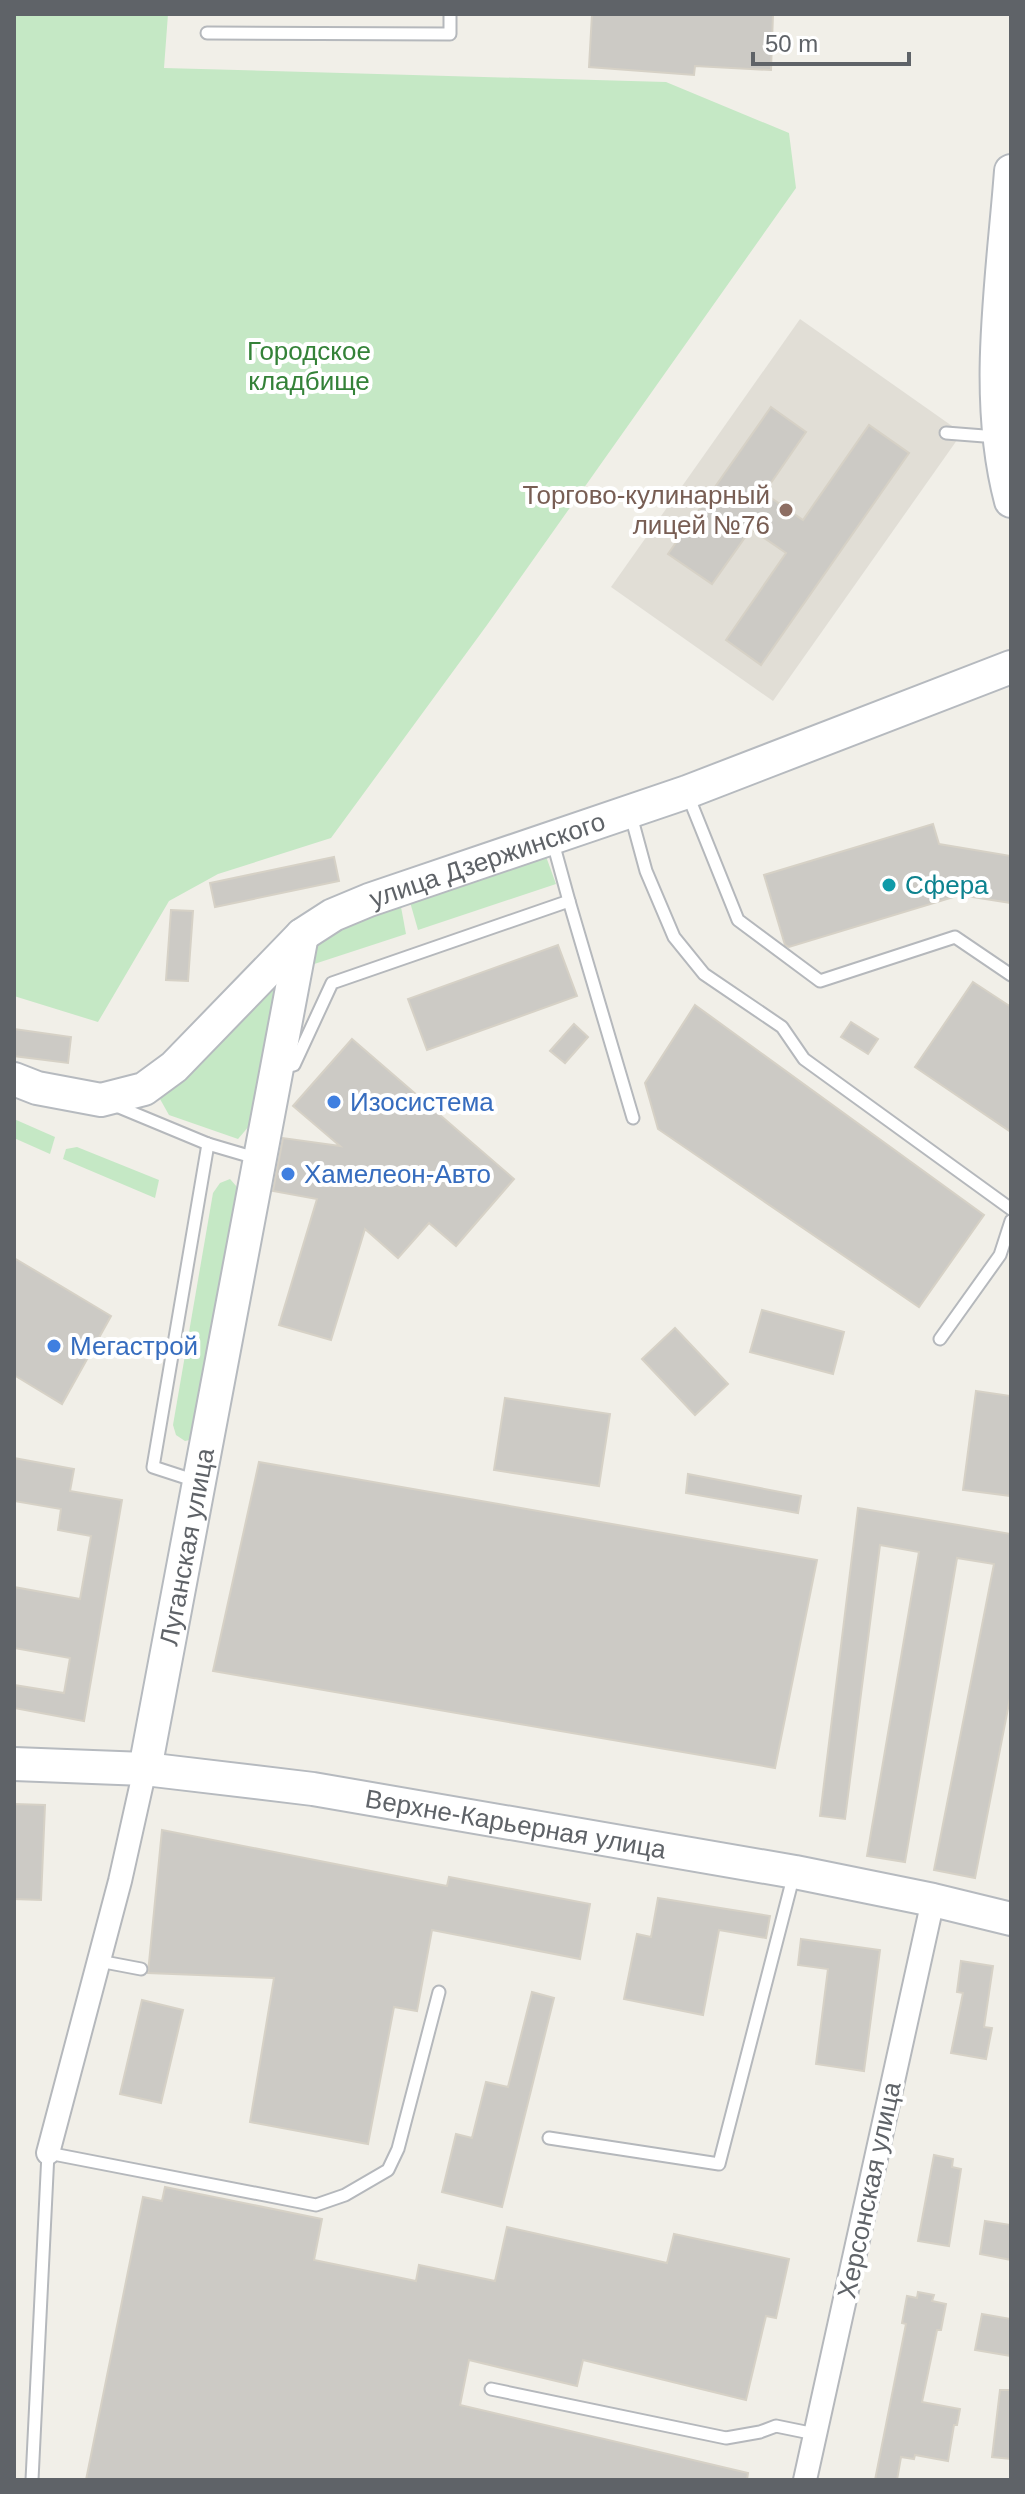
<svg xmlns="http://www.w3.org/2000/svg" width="1025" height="2494" font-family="Arial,sans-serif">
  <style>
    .education { fill: #e1ded6 }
    .green { fill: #c5e8c5 }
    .building { fill: #cccac5; stroke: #d6d1c6; stroke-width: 2 }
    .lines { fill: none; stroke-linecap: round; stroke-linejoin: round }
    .lane-casing { stroke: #b5b8bc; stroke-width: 15 }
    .street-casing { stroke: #b5b8bc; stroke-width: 26 }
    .secondary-casing { stroke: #b6babf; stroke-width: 36 }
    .lane { stroke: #fff; stroke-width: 11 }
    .street { stroke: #fff; stroke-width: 22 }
    .secondary { stroke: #fff; stroke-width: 32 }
    .education-dot { fill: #8d6e63; stroke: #fff; stroke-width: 3 }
    .culture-dot { fill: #0f9aa8; stroke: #fff; stroke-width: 3 }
    .shop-dot { fill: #3f7fe0; stroke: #fff; stroke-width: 3 }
    .labels { text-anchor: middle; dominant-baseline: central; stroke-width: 8; stroke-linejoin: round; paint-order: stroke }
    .park-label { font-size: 26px; fill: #348238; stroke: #fff }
    .education-label { font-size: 26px; fill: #785e54; stroke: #fff; text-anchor: end }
    .street-label { font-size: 26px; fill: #5f6368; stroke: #fff }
    .culture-label { font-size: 26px; fill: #0d838f; stroke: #fff; text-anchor: start }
    .shop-label { font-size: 26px; fill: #366cbe; stroke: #fff; text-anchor: start }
  </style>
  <rect width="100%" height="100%" fill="#f1efe8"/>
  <polygon class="education" points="800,319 962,433 773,701 611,587"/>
  <g class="green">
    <polygon points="14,14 168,14 164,68 666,82 789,133 796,188 487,625 331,838 218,874 169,901 98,1022 14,996"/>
    <polygon points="544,851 556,884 418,930 408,895"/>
    <polygon points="399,896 406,934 302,968 318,932"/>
    <polygon points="286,963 250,1125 238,1139 169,1115 160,1099"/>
    <polygon points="14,1119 55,1137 50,1154 14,1138"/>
    <polygon points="77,1147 159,1180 155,1198 63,1159 66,1149"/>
    <polygon points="230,1179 237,1187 240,1197 194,1439 185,1441 176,1435 173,1425 213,1193 220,1183"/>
  </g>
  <g class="building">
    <polygon points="592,14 773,14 771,70 695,66 694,75 589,67"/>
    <polygon points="771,407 806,432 764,493 803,520 869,425 909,453 761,665 726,640 786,553 751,529 712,584 668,554"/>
    <polygon points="933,824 939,844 1011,856 1011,903 960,895 789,947 785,945 764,875"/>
    <polygon points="334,857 339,881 215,907 210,883"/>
    <polygon points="171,910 193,911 188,981 166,980"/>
    <polygon points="558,945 577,996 427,1050 408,999"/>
    <polygon points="973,982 1011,1007 1011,1132 915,1067"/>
    <polygon points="695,1005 984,1215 919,1307 658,1129 645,1083"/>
    <polygon points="851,1022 878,1039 868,1054 841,1037"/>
    <polygon points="574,1024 588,1037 565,1063 550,1051"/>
    <polygon points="14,1029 71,1037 68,1063 14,1056"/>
    <polygon points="352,1039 514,1179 456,1246 429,1223 398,1258 365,1229 331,1340 279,1325 317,1199 273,1191 283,1138 340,1146 293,1106"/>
    <polygon points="14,1258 111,1316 62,1404 14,1375"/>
    <polygon points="762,1310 844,1332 833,1374 750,1352"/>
    <polygon points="675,1328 728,1384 695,1415 642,1359"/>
    <polygon points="976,1391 1011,1396 1011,1496 963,1490"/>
    <polygon points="505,1398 610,1414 599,1486 494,1470"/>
    <polygon points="14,1458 74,1469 70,1491 122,1500 84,1721 14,1708 14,1685 64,1693 70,1658 14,1648 14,1587 80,1599 91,1536 58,1530 61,1509 14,1501"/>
    <polygon points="259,1462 817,1560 775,1768 213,1671"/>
    <polygon points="688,1474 801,1496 798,1513 686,1493"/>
    <polygon points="858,1508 1011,1534 1011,1693 975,1878 934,1870 994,1564 957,1558 905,1862 867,1856 919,1552 880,1545 845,1819 820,1816"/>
    <polygon points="14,1804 45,1805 41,1900 14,1899"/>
    <polygon points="162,1830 447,1886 449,1877 590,1904 580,1959 432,1930 417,2011 394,2007 368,2144 250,2122 274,1978 148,1973"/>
    <polygon points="658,1898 770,1916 766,1938 719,1930 703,2015 624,1999 637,1934 651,1937"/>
    <polygon points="801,1939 880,1950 864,2071 816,2064 828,1969 798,1965"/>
    <polygon points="961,1961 993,1966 984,2027 992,2028 986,2059 951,2053 963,1993 957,1992"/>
    <polygon points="532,1992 554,1998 502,2207 442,2192 456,2134 472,2138 486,2082 508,2087"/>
    <polygon points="142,2000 183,2010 161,2103 120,2094"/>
    <polygon points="934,2155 953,2159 952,2167 961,2169 949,2246 918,2241"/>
    <polygon points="165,2187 322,2219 314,2260 416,2281 419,2265 495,2281 507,2227 667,2263 674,2234 789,2259 776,2318 766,2316 746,2400 583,2360 577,2386 469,2360 460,2405 748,2473 747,2480 86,2480 143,2197 162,2201"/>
    <polygon points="985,2221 1011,2225 1011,2260 980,2254"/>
    <polygon points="918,2292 934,2295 932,2301 946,2304 941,2330 937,2330 922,2402 960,2409 957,2425 954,2425 948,2461 915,2455 914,2459 901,2457 897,2480 875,2480 906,2324 902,2323 907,2296 917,2298"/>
    <polygon points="982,2314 1011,2319 1011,2356 975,2350"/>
    <polygon points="1000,2390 1011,2390 1011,2459 992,2457"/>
  </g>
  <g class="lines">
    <g class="lane-casing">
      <g id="lane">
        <polyline points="207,33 450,34 450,14"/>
        <polyline points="946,433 997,437"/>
        <polyline points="687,793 738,920 820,981 955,937 1011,975"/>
        <polyline points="630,812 646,871 674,937 704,974 782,1027 804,1059 1011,1209"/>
        <polyline points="569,901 633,1118"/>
        <polyline points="281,1068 294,1065 332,983 569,901 552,839"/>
        <polyline points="114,1105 208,1144 259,1159"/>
        <polyline points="940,1339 1000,1255 1011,1221"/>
        <polyline points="196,1481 153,1467 208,1144"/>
        <polyline points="99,1961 141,1969"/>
        <polyline points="549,2138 719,2164 794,1874"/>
        <polyline points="491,2389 726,2438 760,2432 776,2426 815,2434"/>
        <polyline points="32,2480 48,2153 316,2205 345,2195 388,2170 398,2149 439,1992"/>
      </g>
    </g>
    <g class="street-casing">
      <g id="street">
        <polyline points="48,2153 120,1881 145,1769"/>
        <polyline points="805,2480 933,1900"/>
      </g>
    </g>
    <g class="secondary-casing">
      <g id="secondary">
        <path d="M1011 171C1003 278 983 397 1011 501"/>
        <path id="s1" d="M14 1079 37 1088 101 1100 144 1089 174 1067 302 935 333 915 369 900 687 792 1011 667"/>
        <path id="s2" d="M14 1764 145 1769 313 1789 795 1872 933 1900 1011 1919"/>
        <path id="s3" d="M145 1769 302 935"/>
      </g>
    </g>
    <use href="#lane" class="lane"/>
    <use href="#street" class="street"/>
    <use href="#secondary" class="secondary"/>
  </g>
  <circle class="education-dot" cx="786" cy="510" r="8"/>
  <circle class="culture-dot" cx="889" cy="885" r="8"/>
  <g class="shop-dot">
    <circle cx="334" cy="1102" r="8"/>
    <circle cx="288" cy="1174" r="8"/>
    <circle cx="54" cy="1346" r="8"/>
  </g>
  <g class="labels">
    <g class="park-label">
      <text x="309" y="351">Городское<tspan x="309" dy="30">кладбище</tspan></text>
    </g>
    <g class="education-label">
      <text x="770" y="495">Торгово-кулинарный<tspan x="770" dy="30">лицей №76</tspan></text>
    </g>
    <g class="street-label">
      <text stroke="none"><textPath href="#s1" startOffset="556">улица Дзержинского</textPath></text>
      <text stroke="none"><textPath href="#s3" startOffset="226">Луганская улица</textPath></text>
      <text stroke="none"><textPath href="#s2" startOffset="506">Верхне-Карьерная улица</textPath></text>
      <text transform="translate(869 2190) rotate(-78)">Херсонская улица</text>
    </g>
    <g class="culture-label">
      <text x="905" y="885">Сфера</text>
    </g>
    <g class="shop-label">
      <text x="350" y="1102">Изосистема</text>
      <text x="304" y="1174">Хамелеон-Авто</text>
      <text x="70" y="1346">Мегастрой</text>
    </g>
  </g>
  <rect width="1025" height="2494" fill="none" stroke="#5f6368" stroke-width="32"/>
  <path d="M753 52v12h156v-12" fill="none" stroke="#5f6368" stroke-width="4"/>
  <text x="765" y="52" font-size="24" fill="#5f6368" stroke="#ffffff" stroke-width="6" paint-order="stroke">50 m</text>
</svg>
